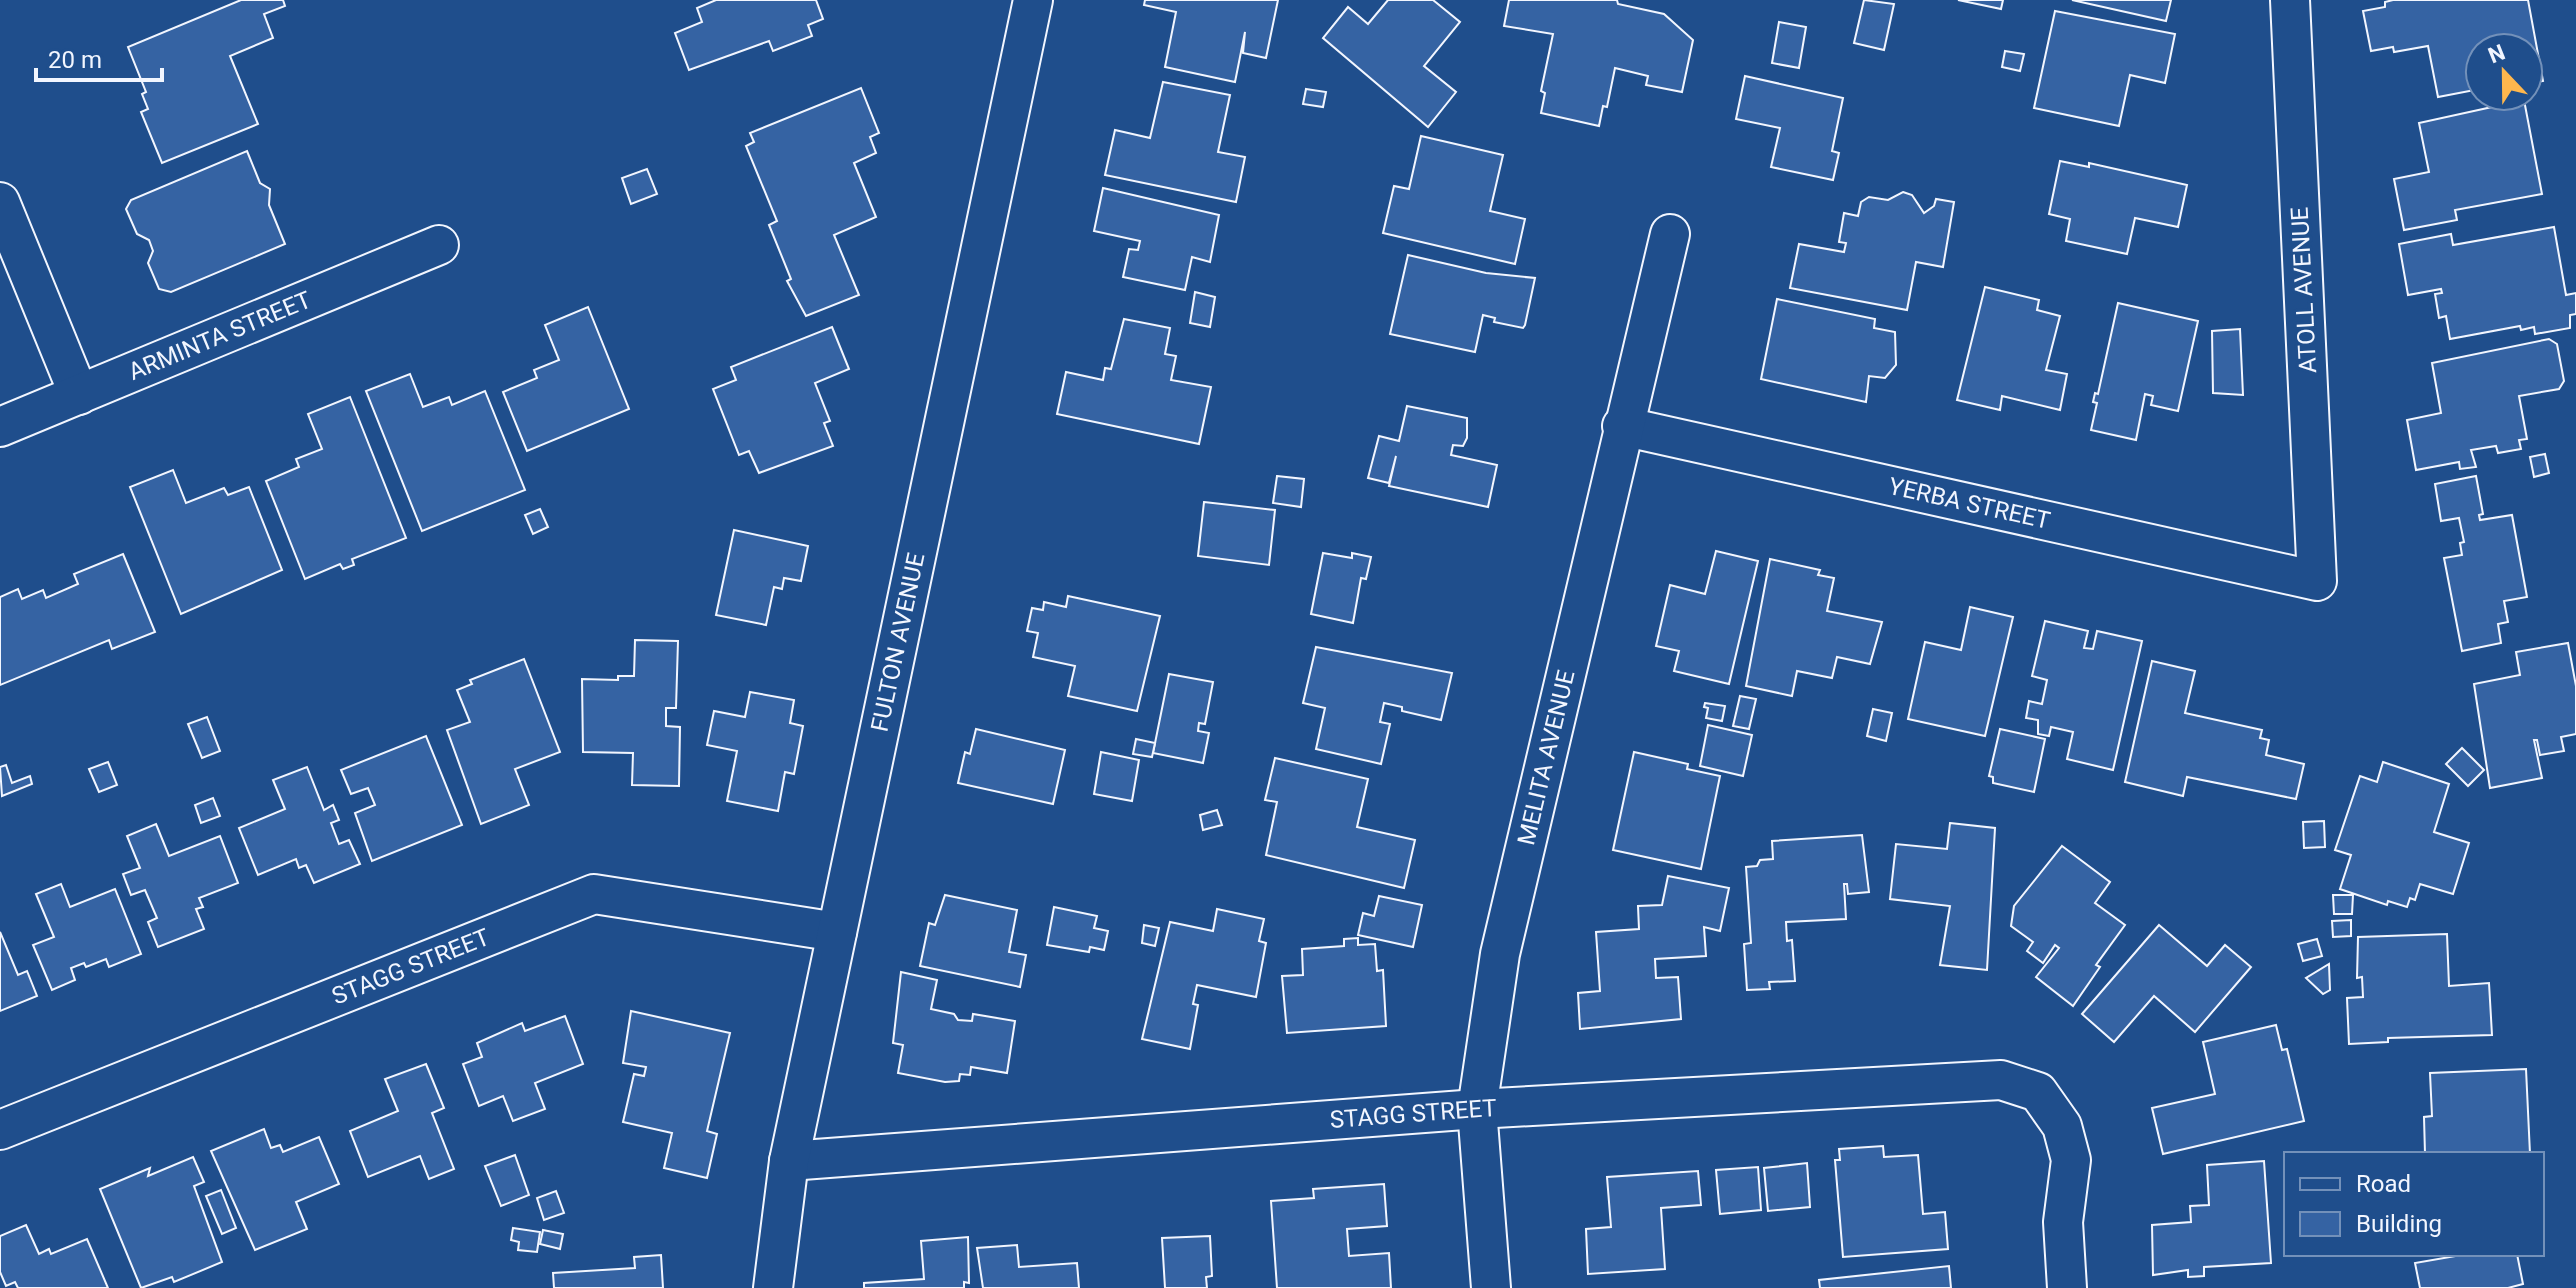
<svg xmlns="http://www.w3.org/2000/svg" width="2576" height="1288" font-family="Roboto,sans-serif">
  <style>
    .building { fill: #3563a3; stroke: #f2f6ff; stroke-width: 2 }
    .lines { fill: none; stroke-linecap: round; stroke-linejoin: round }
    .street-casing { stroke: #f2f6ff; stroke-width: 42 }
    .street { stroke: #1f4e8c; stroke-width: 38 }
    .labels { text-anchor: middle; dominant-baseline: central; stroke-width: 6; stroke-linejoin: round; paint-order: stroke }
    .street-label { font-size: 24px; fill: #f2f6ff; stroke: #1f4e8c }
  </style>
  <rect width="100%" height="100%" fill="#1f4e8c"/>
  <g class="building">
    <polygon points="241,0 283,0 285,6 264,14 273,38 230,56 258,124 162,163 141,112 148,109 142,94 146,92 128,47"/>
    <polygon points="716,0 816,0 823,19 808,25 812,36 773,51 769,41 689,70 675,33 702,22 697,8"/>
    <polygon points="1145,0 1278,0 1266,58 1243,53 1245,32 1235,82 1165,67 1176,12 1144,5"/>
    <polygon points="1388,0 1433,0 1460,22 1424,66 1456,92 1428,127 1323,38 1348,7 1368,24"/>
    <polygon points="1509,0 1617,0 1618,4 1664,14 1693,40 1682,92 1646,85 1648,76 1615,68 1607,107 1603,106 1599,126 1541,113 1545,93 1541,91 1553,34 1504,26"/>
    <polygon points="1864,0 1894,4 1884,50 1854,43"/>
    <polygon points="1958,0 2003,0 2001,9"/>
    <polygon points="2072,0 2171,0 2166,21"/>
    <polygon points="2393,0 2528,0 2543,81 2528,84 2528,48 2480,48 2480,89 2438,97 2428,46 2394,52 2393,47 2371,51 2363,11 2385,7 2385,2"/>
    <polygon points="2055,11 2175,34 2165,83 2130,75 2119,126 2034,108"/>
    <polygon points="1779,22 1806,27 1799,68 1772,63"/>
    <polygon points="2005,51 2024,54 2020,71 2002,67"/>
    <polygon points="1745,76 1843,98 1832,151 1839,153 1833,180 1771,167 1780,128 1736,119"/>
    <polygon points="1163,82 1230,95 1218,152 1245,157 1236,202 1105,175 1115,130 1150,138"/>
    <polygon points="861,88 879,133 870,137 876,153 854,163 876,217 834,235 859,295 806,316 787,281 791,279 769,225 777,221 746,146 754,142 750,133"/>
    <polygon points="1306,89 1326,92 1323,107 1303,104"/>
    <polygon points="2524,100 2542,194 2455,210 2457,220 2404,230 2394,179 2429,172 2419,123"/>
    <polygon points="1421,136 1503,155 1490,211 1525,219 1515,264 1383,233 1394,186 1409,189"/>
    <polygon points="247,151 260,183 270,189 269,205 285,244 171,292 159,289 148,263 153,251 149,240 137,234 126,209 131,200"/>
    <polygon points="2060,161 2089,167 2089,163 2187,185 2178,227 2135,218 2127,254 2066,241 2070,219 2049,214"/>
    <polygon points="647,169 657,194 631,204 622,178"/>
    <polygon points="1103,188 1219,215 1210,262 1192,257 1185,290 1123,277 1129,249 1138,250 1140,241 1094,231"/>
    <polygon points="1903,192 1912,195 1924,213 1934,206 1936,199 1954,202 1943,267 1916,262 1907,310 1790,288 1799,244 1844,252 1846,243 1839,242 1844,213 1858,216 1861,202 1869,197 1888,200"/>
    <polygon points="2554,227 2566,295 2576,293 2576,314 2570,315 2570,328 2535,334 2534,327 2521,330 2520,326 2450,339 2446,316 2439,318 2435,294 2442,293 2441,289 2408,295 2399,244 2451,234 2453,245"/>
    <polygon points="1408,255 1486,273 1535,278 1525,325 1523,328 1494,322 1495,318 1483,315 1475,352 1390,334"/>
    <polygon points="1985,287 2039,300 2037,310 2060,316 2046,370 2067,374 2060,410 2002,396 2000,410 1957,400"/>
    <polygon points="1195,292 1215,297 1210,327 1190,323"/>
    <polygon points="1777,299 1875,319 1874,328 1895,332 1896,365 1885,378 1869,376 1866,402 1761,379"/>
    <polygon points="2118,303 2198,321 2178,411 2151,405 2153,396 2145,394 2136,440 2091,430 2097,403 2093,402 2095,393 2098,394"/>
    <polygon points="588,307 629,409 527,451 503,392 537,378 534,370 559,360 545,325"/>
    <polygon points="1124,319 1170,328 1165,354 1176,356 1171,380 1211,387 1199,444 1057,414 1066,372 1103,380 1105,368 1111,369"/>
    <polygon points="832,327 849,369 815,383 830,421 824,423 833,446 759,473 749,451 739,455 713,389 736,380 731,367"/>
    <polygon points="2240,329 2243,395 2213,393 2212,331"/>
    <polygon points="2549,339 2557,344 2564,381 2559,389 2519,396 2527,439 2519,440 2521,449 2498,453 2496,446 2471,450 2476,467 2460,469 2459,462 2416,470 2407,420 2441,413 2432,363"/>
    <polygon points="410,374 423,407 449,397 452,405 485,391 525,490 422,531 366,391"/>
    <polygon points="350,397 406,538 352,559 354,565 343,569 340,564 305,579 266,481 299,467 296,459 322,449 308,414"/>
    <polygon points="1407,406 1467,418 1467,438 1463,446 1453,445 1451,455 1497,465 1488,507 1389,486 1396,456 1389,483 1368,478 1379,436 1399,441"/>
    <polygon points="2545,454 2549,473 2534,477 2530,457"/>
    <polygon points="173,470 186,503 224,488 228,495 249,487 282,570 181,614 130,487"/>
    <polygon points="1277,476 1304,479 1301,507 1273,503"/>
    <polygon points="2476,476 2483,514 2479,515 2480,520 2512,515 2527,597 2504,601 2508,622 2498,624 2501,643 2462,651 2444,558 2462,555 2460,543 2464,542 2459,518 2441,521 2435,484"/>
    <polygon points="1204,502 1275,510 1269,565 1198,556"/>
    <polygon points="540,509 548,527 533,534 525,515"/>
    <polygon points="734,530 808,546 801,581 784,578 782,589 774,587 766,625 716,615"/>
    <polygon points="1716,551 1758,561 1729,684 1674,671 1679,651 1656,646 1670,585 1705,594"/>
    <polygon points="1323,553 1352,558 1352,553 1371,557 1366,579 1361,578 1353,623 1311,614"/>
    <polygon points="123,554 155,632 112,649 109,640 0,685 0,597 18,589 22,599 43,590 46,598 78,584 74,574"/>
    <polygon points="1770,559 1820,570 1818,575 1834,578 1827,611 1882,622 1870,664 1837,657 1832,678 1797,671 1792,696 1746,686"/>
    <polygon points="1068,596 1160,616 1137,711 1068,696 1075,666 1033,657 1038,633 1027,631 1032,608 1043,610 1044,602 1066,607"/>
    <polygon points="1970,607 2013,617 1985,736 1908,719 1925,642 1961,650"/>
    <polygon points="2045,621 2088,631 2084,648 2093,649 2097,631 2142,641 2113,770 2067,759 2073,732 2051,727 2049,736 2038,734 2038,720 2026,718 2029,701 2042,704 2047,680 2032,676"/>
    <polygon points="635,640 678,641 676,708 666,708 666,726 680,727 679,786 632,785 633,753 583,752 582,679 618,680 618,676 634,676"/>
    <polygon points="2568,643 2576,686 2576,734 2561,737 2564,751 2540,755 2537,740 2534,740 2542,778 2490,788 2474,684 2520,675 2516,652"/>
    <polygon points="1316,647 1452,673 1441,720 1402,711 1402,707 1384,703 1380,722 1390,724 1381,764 1316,749 1325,708 1303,703"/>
    <polygon points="524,659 560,752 515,769 529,805 481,824 447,730 470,722 457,690 472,684 470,680"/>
    <polygon points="2152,661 2195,671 2185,713 2262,730 2260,738 2269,740 2266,755 2304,764 2296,799 2187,777 2183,796 2125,782"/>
    <polygon points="1169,674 1213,682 1205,724 1199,723 1198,731 1209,733 1203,763 1153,753"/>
    <polygon points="750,692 794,700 790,723 803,726 794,774 785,772 778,811 727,801 737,751 707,745 714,711 745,717"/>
    <polygon points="1740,696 1756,699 1749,729 1733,726"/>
    <polygon points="1705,703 1725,706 1722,721 1706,718 1708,708 1704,707"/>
    <polygon points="1873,709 1892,713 1886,741 1867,736"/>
    <polygon points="207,717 220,751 202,758 188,724"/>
    <polygon points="1708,725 1752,735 1743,776 1700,766"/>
    <polygon points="976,729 1065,750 1053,804 958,783 965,752 970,754"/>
    <polygon points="2000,729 2045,739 2034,792 1993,783 1993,777 1989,776"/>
    <polygon points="426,736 462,825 372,861 355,813 375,805 368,788 351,794 341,770"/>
    <polygon points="1136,739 1155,743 1152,757 1133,754"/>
    <polygon points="2462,748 2484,770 2468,786 2446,764"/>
    <polygon points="1101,752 1139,760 1132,801 1094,794"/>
    <polygon points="1634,752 1688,764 1687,769 1720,776 1701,869 1613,850"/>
    <polygon points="1275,758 1368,779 1357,827 1415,840 1404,888 1266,855 1277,802 1265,800"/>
    <polygon points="108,762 117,785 99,792 89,769"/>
    <polygon points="2383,762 2449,784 2434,832 2469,843 2453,894 2420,884 2415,900 2410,898 2407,907 2388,901 2387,905 2340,889 2351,855 2335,850 2360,776 2377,782"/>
    <polygon points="6,765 12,783 30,776 32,784 2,796 0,767"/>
    <polygon points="307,767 324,810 333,805 339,820 331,823 339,844 349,840 360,864 314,883 306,865 299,868 296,859 258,875 239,828 285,809 273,780"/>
    <polygon points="213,798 220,816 201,823 195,805"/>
    <polygon points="1217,810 1222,825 1203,830 1200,815"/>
    <polygon points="2324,821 2325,847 2304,848 2303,822"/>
    <polygon points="1950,823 1995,828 1987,970 1940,965 1950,906 1890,899 1896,844 1947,849"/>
    <polygon points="156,824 169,856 220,836 238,883 199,898 203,907 196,909 204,929 158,947 148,922 157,918 145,890 131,895 123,874 140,868 127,836"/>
    <polygon points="1862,835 1869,892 1848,894 1847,884 1844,884 1846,919 1786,922 1787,941 1792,940 1795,981 1769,982 1770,989 1747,990 1744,944 1751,943 1746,867 1757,866 1760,860 1773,859 1772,841"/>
    <polygon points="2062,846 2110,882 2095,903 2125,925 2096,965 2100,967 2073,1006 2036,977 2059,948 2055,945 2043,963 2027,951 2033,942 2011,926 2014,906"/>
    <polygon points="1668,876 1729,888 1720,931 1704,927 1706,956 1655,959 1656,978 1678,977 1681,1019 1580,1029 1578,993 1600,991 1596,932 1639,929 1638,906 1662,905"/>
    <polygon points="61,884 70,907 115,889 141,954 109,967 106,959 86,967 84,963 71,968 75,980 52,990 33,945 54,937 36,894"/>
    <polygon points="945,895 1017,910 1009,952 1026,955 1020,987 920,966 929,923 935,925"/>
    <polygon points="2333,895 2353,895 2352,914 2334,914"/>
    <polygon points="1379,896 1422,905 1413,947 1358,935 1363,913 1374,916"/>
    <polygon points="1054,907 1097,916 1094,928 1108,931 1104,950 1090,947 1089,952 1047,945"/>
    <polygon points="1217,909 1264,919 1259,941 1266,943 1256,997 1197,985 1193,1004 1198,1005 1190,1049 1142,1039 1170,922 1213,931"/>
    <polygon points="2351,920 2351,936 2333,937 2332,921"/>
    <polygon points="1144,925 1159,928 1155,946 1142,943"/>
    <polygon points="2159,925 2207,966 2225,945 2251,967 2195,1032 2154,996 2114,1042 2082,1014"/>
    <polygon points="0,932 18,975 27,971 37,996 0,1011"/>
    <polygon points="2447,934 2449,986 2489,983 2492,1035 2388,1038 2388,1042 2349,1044 2347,998 2363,997 2362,977 2357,978 2358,937"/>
    <polygon points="1358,938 1358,945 1375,944 1377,971 1383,970 1386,1026 1287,1033 1282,976 1303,975 1302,949 1344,946 1344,939"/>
    <polygon points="2317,939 2322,956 2303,961 2298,944"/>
    <polygon points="2329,964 2330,990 2323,994 2306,978"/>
    <polygon points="901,972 937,980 931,1009 954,1014 958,1020 972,1021 973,1014 1015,1021 1007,1073 971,1067 970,1075 960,1074 959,1081 945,1082 898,1073 903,1045 893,1043"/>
    <polygon points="631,1011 730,1033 707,1131 717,1134 707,1178 664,1168 672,1133 623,1122 634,1074 644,1076 646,1067 623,1063"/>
    <polygon points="565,1016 583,1064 535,1083 545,1109 513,1121 503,1096 479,1106 463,1064 482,1057 477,1043 522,1023 525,1031"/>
    <polygon points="2276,1025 2282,1050 2287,1049 2304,1121 2163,1154 2152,1108 2215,1094 2203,1042"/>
    <polygon points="426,1064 444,1108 432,1113 454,1169 429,1179 420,1156 368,1177 350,1131 398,1111 385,1079"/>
    <polygon points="2526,1069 2530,1154 2425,1154 2424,1117 2432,1116 2430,1073"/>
    <polygon points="264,1129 271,1148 280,1145 283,1152 319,1137 339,1184 296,1202 307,1229 255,1250 211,1151"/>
    <polygon points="1883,1146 1884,1157 1918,1155 1923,1214 1945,1212 1948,1249 1843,1257 1835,1160 1840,1160 1839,1149"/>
    <polygon points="515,1155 529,1195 501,1206 485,1166"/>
    <polygon points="193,1157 204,1182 194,1186 222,1262 174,1282 172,1277 141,1288 100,1189 150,1168 148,1176"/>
    <polygon points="2264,1161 2271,1263 2204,1267 2204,1276 2188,1277 2188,1270 2153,1275 2152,1225 2191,1222 2190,1206 2209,1205 2207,1165"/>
    <polygon points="1807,1163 1810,1207 1768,1211 1764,1168"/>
    <polygon points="1758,1167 1761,1210 1720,1214 1716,1170"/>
    <polygon points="1698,1171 1701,1205 1661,1208 1665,1269 1588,1274 1586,1229 1611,1227 1607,1177"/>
    <polygon points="1384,1184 1387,1226 1347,1229 1349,1256 1389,1253 1391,1288 1277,1288 1271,1201 1314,1198 1313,1189"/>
    <polygon points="221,1190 236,1228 222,1234 206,1196"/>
    <polygon points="556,1191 564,1213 544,1220 537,1198"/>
    <polygon points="26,1225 39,1254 49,1249 51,1254 87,1239 108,1288 18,1288 15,1282 6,1286 0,1272 0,1236"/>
    <polygon points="513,1228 540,1232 537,1252 518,1250 519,1242 511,1240"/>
    <polygon points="543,1230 563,1234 560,1249 540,1244"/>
    <polygon points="1210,1236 1212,1276 1206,1277 1207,1288 1165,1288 1162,1238"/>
    <polygon points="968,1237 969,1283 964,1282 964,1288 864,1288 864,1283 924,1279 921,1241"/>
    <polygon points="1017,1245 1019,1267 1077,1263 1079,1288 983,1288 977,1248"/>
    <polygon points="2467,1254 2517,1254 2523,1284 2508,1288 2420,1288 2415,1263"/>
    <polygon points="661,1255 663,1288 554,1288 553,1273 635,1268 634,1257"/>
    <polygon points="1949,1266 1951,1288 1820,1288 1819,1280"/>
  </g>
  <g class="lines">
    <g class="street-casing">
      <g id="street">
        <polyline points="0,202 79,395"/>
        <path id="s1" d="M1622 426 2317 581 2290 0"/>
        <path id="s2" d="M0 427 439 245"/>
        <path id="s3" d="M0 1130 594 894 837 932"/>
        <path id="s4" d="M789 1161 1477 1109 2001 1080 2038 1092 2062 1126 2071 1160 2063 1222 2067 1288"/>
        <path id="s5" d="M773 1288 789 1161 1033 0"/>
        <path id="s6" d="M1491 1288 1477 1109 1500 954 1670 234"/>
      </g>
    </g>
    <use href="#street" class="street"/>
  </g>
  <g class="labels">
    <g class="street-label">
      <text transform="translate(2304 290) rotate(-93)">ATOLL AVENUE</text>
      <text stroke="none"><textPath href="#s2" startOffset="238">ARMINTA STREET</textPath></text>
      <text stroke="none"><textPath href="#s1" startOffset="356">YERBA STREET</textPath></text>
      <text stroke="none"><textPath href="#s5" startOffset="658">FULTON AVENUE</textPath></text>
      <text stroke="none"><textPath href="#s6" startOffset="538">MELITA AVENUE</textPath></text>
      <text stroke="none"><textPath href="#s3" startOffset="442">STAGG STREET</textPath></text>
      <text stroke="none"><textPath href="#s4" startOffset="626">STAGG STREET</textPath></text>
    </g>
  </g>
  <rect x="2284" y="1152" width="260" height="104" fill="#1f4e8c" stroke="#7391ba" stroke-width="2"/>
  <rect x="2300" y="1178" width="40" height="12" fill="#1f4e8c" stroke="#7391ba" stroke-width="2"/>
  <text x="2356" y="1192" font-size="24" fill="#f2f6ff">Road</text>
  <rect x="2300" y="1212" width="40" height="24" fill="#3563a3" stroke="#7391ba" stroke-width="2"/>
  <text x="2356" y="1232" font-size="24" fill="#f2f6ff">Building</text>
  <g transform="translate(2504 72) rotate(338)"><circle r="38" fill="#1f4e8c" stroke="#7391ba" stroke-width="2"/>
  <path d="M0-6L14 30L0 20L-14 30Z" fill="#ffb74d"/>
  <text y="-12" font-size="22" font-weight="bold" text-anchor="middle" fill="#f2f6ff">N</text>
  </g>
  <path d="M36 68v12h126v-12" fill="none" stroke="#f2f6ff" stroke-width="4"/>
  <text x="48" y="68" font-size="24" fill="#f2f6ff" stroke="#1f4e8c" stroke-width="6" paint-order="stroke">20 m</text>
</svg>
